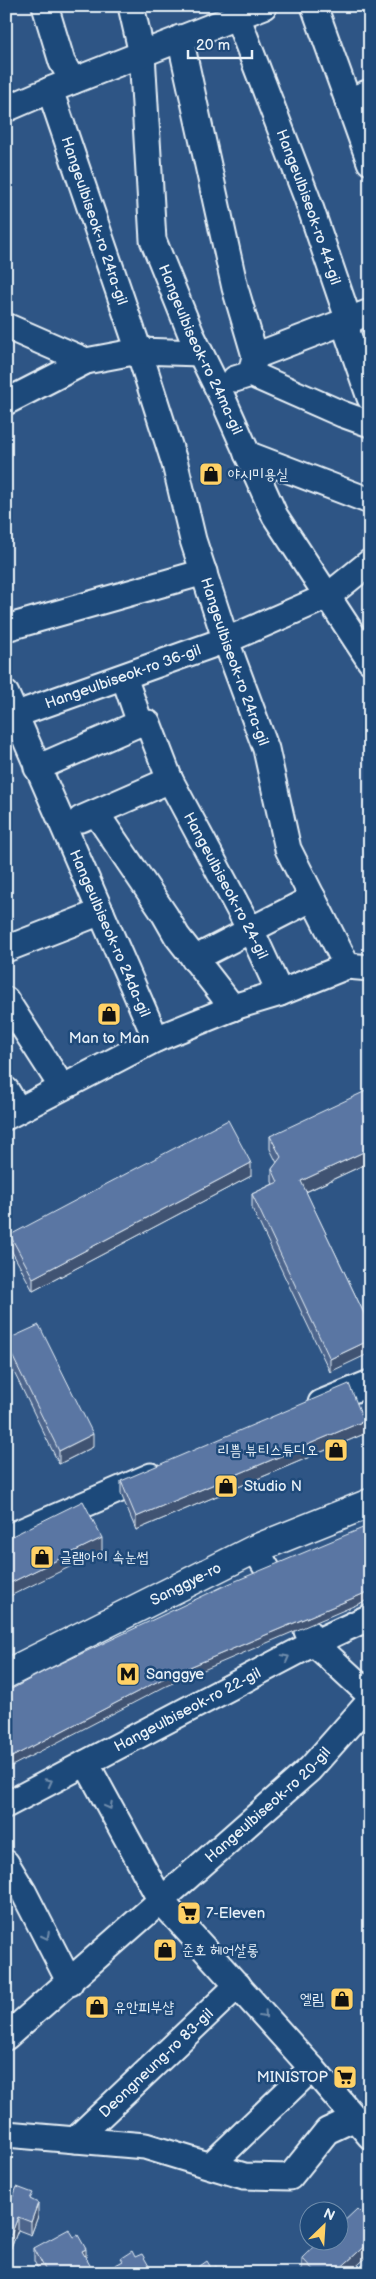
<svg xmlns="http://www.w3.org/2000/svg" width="376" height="2279" font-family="'Balsamiq Sans','Poor Story',sans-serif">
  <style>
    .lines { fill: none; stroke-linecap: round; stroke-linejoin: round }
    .minor-casing { stroke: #e8f1f8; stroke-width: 29 }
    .major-casing { stroke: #e8f1f8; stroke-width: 31 }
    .minor { stroke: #1f4a7a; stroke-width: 25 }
    .major { stroke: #1f4a7a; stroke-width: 28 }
    .wall { fill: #4d658c; stroke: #e8f1f8 }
    .shaded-wall { fill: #3f5372; stroke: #e8f1f8 }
    .building { fill: #5a76a3; stroke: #e8f1f8 }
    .oneway { stroke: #6f8dac }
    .labels { text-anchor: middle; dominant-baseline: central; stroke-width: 5; stroke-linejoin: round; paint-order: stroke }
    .street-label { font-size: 15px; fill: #e8f1f8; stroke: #1f4a7a }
    .poi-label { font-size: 15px; fill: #e8f1f8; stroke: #1f4a7a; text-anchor: start }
  </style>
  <rect width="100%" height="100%" fill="#2e5585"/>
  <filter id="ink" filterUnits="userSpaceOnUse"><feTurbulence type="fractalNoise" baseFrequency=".02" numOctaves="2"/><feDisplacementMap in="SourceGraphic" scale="10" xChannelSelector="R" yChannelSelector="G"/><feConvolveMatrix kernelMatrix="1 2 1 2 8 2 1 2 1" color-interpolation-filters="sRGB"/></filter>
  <g filter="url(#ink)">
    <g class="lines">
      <g class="minor-casing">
        <g id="minor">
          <polyline points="45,6 62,62 73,81"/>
          <path id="s1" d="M131 6 142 54 153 240 191 334 223 399 275 516 370 661"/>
          <polyline points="314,6 370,162"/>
          <path id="s2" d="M237 16 307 198 349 321 347 332 370 398"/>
          <polyline points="180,38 235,288 255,356 251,374"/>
          <path id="s3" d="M50 90 139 351 175 464 193 540 226 641 266 749 288 849 347 966"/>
          <polyline points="348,101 370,92"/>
          <polyline points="6,109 50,90 264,6"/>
          <polyline points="6,326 86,361 139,351 200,353"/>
          <polyline points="255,356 370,312"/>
          <polyline points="235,379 251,374 342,414 370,424"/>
          <polyline points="6,402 86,361"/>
          <polyline points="247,454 370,501"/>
          <polyline points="6,628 204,572"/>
          <polyline points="124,677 140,723"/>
          <path id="s4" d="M6 694 156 1039"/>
          <path id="s5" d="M6 718 234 637 328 596 370 562"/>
          <path id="s6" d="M37 768 140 723H148L170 780 256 941 280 993"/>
          <polyline points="96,813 165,915 177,936 233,1008"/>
          <polyline points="81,819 170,780"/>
          <polyline points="6,949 101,912"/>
          <polyline points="194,959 313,898"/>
          <polyline points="6,1000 62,1087"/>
          <polyline points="6,1090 18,1110"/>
          <polyline points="6,1117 156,1039 240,1005 280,993 347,966 370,968"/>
          <polyline points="321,1403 370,1383"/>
          <polyline points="6,1538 151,1476"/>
          <polyline points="255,1549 269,1572"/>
          <polyline points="307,1631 314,1643 370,1695"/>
          <polyline points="86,1763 161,1901 312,2068 370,2136"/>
          <path id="s7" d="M6 1805 314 1643 370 1617"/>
          <polyline points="6,1863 24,1893 70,1983"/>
          <path id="s8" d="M6 2037 310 1769 370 1701"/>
          <polyline points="6,2134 145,2146 244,2176 290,2177 327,2131 355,2118"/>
          <path id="s9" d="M75 2140 238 1985"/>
          <polyline points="211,2165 312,2068"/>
        </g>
      </g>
      <g class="major-casing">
        <g id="major">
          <path id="s10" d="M6 1674 255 1549 370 1503"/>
        </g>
      </g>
      <use href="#minor" class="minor"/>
      <use href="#major" class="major"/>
    </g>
    <g class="wall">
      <polygon points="270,1136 370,1162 306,1192 370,1326 330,1372 252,1208 252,1194 273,1184 272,1182 272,1169 277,1163 270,1149"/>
      <polygon points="251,1176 33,1291 10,1248 10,1235"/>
      <polygon points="6,1340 93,1447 59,1464 6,1356"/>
      <polygon points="364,1434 136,1530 121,1494 121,1481"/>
      <polygon points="6,2199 11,2201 33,2201 38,2216 31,2235 18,2230 11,2248 6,2246"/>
      <polygon points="370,2222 370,2254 349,2273 303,2273 302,2271 302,2258 314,2247 314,2242 338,2242 339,2226"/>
      <polygon points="34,2248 86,2257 91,2273 40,2273 34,2261"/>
    </g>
    <g class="shaded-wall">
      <polygon points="370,1149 370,1162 301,1194 301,1181"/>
      <polygon points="251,1163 251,1176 33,1291 33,1278"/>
      <polygon points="370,1340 370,1353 330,1372 330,1359"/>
      <polygon points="364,1421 364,1434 136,1530 136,1517"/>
      <polygon points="93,1434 93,1447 59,1464 59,1451"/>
      <polygon points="102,1538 102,1551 6,1598 6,1585"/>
      <polygon points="370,1591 370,1599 166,1686 6,1769 6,1760 166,1677"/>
      <polygon points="38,2203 38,2216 31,2235 31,2222"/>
      <polygon points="18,2217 18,2230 11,2248 11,2235"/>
      <polygon points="370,2241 370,2254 349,2273 335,2273"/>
      <polygon points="86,2249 86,2262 82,2251"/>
      <polygon points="91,2267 91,2273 85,2273 85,2270"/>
    </g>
    <g class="building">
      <polygon points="370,1089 370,1149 301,1181 370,1326 370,1340 330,1359 252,1194 278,1182 272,1169 281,1157 270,1136"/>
      <polygon points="228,1120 251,1163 33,1278 10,1235"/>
      <polygon points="39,1325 93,1434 59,1451 6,1343 6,1340"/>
      <polygon points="349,1384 364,1421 136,1517 121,1481"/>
      <polygon points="83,1501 102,1538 6,1585 6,1539"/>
      <polygon points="370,1525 370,1591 166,1677 6,1760 6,1692 45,1671 226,1585"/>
      <polygon points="17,2187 33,2193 30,2199 38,2203 31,2222 18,2217 11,2235 6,2233 6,2199 11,2201"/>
      <polygon points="357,2209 370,2222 370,2241 335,2273 316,2273 302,2258 319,2242 318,2242 338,2242 338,2225 339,2226"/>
      <polygon points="69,2229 74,2237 78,2235 86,2249 82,2251 91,2267 85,2270 86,2273 47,2273 34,2248"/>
      <polygon points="132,2251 135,2257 142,2254 153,2273 104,2273 103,2272 123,2261 121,2258"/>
      <polygon points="207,2261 212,2269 216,2266 221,2273 190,2273"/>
    </g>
    <defs><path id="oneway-chevron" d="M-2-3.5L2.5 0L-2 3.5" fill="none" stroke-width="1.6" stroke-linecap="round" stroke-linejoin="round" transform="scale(1.25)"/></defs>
    <g class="oneway">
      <use href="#oneway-chevron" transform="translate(286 1658) rotate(-28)"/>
      <use href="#oneway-chevron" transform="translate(49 1782) rotate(-28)"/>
      <use href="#oneway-chevron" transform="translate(109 1806) rotate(62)"/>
      <use href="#oneway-chevron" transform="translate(46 1936) rotate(63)"/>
      <use href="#oneway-chevron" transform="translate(264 2015) rotate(48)"/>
    </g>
  </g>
  <defs>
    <g id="shop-square" transform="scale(1.25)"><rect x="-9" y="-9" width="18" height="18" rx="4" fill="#ffd166" stroke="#1f4a7a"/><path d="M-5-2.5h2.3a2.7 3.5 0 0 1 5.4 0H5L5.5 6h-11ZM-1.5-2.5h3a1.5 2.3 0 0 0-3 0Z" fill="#111"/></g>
    <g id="metro-square" transform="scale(1.25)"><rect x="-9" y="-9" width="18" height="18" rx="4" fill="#ffd166" stroke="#1f4a7a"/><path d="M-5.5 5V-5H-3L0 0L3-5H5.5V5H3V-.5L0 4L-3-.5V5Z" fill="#111"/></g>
    <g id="supermarket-square" transform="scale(1.25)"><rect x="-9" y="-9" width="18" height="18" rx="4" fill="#ffd166" stroke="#1f4a7a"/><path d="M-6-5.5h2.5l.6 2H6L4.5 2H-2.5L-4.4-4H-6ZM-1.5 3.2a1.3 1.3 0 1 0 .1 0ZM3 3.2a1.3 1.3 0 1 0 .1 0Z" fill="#111"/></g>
  </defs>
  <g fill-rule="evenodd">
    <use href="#shop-square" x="211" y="474"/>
    <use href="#shop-square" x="109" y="1014"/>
    <use href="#shop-square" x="336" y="1450"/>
    <use href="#shop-square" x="226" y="1486"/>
    <use href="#shop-square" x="42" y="1557"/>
    <use href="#metro-square" x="128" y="1674"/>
    <use href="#supermarket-square" x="189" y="1913"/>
    <use href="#shop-square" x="165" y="1950"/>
    <use href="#shop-square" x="342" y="1999"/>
    <use href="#shop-square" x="97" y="2007"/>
    <use href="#supermarket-square" x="345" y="2077"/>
  </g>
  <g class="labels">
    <g class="street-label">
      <text stroke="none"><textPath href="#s2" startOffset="204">Hangeulbiseok-ro 44-gil</textPath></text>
      <text stroke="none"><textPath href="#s3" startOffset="138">Hangeulbiseok-ro 24ra-gil</textPath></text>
      <text stroke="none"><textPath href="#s1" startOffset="355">Hangeulbiseok-ro 24ma-gil</textPath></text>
      <text stroke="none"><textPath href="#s3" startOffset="601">Hangeulbiseok-ro 24ra-gil</textPath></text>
      <text stroke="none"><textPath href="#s5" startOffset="124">Hangeulbiseok-ro 36-gil</textPath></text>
      <text stroke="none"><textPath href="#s6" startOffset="301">Hangeulbiseok-ro 24-gil</textPath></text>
      <text stroke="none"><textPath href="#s4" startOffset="261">Hangeulbiseok-ro 24da-gil</textPath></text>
      <text stroke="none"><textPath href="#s10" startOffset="201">Sanggye-ro</textPath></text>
      <text stroke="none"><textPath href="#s7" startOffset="205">Hangeulbiseok-ro 22-gil</textPath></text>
      <text stroke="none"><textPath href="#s8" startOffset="350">Hangeulbiseok-ro 20-gil</textPath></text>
      <text stroke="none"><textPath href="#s9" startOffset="112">Deongneung-ro 83-gil</textPath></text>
    </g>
    <g class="poi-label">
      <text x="228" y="474">야시미용실</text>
      <text x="109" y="1038" text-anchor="middle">Man to Man</text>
      <text x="318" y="1450" text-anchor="end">리쁨 뷰티스튜디오</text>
      <text x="244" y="1486">Studio N</text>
      <text x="60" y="1557">글램아이 속눈썹</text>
      <text x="146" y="1674">Sanggye</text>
      <text x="206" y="1913">7-Eleven</text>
      <text x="182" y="1950">준호 헤어살롱</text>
      <text x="324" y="1999" text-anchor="end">엘림</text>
      <text x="114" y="2007">유안피부샵</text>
      <text x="328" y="2077" text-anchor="end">MINISTOP</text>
    </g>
  </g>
  <rect width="376" height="2279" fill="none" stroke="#1f4a7a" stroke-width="25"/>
  <rect x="12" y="12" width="351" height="2254" fill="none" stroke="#e8f1f8" stroke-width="2" filter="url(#ink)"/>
  <g transform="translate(324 2226) rotate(25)"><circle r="24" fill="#1f4a7a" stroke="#6f8dac"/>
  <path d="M0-4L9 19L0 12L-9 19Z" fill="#ffd166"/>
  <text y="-8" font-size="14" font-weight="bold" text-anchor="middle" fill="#e8f1f8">N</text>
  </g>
  <path d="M188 50v8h64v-8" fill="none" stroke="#e8f1f8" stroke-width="2.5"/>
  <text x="196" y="50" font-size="15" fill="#e8f1f8" stroke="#1f4a7a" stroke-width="4" paint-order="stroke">20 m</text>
</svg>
